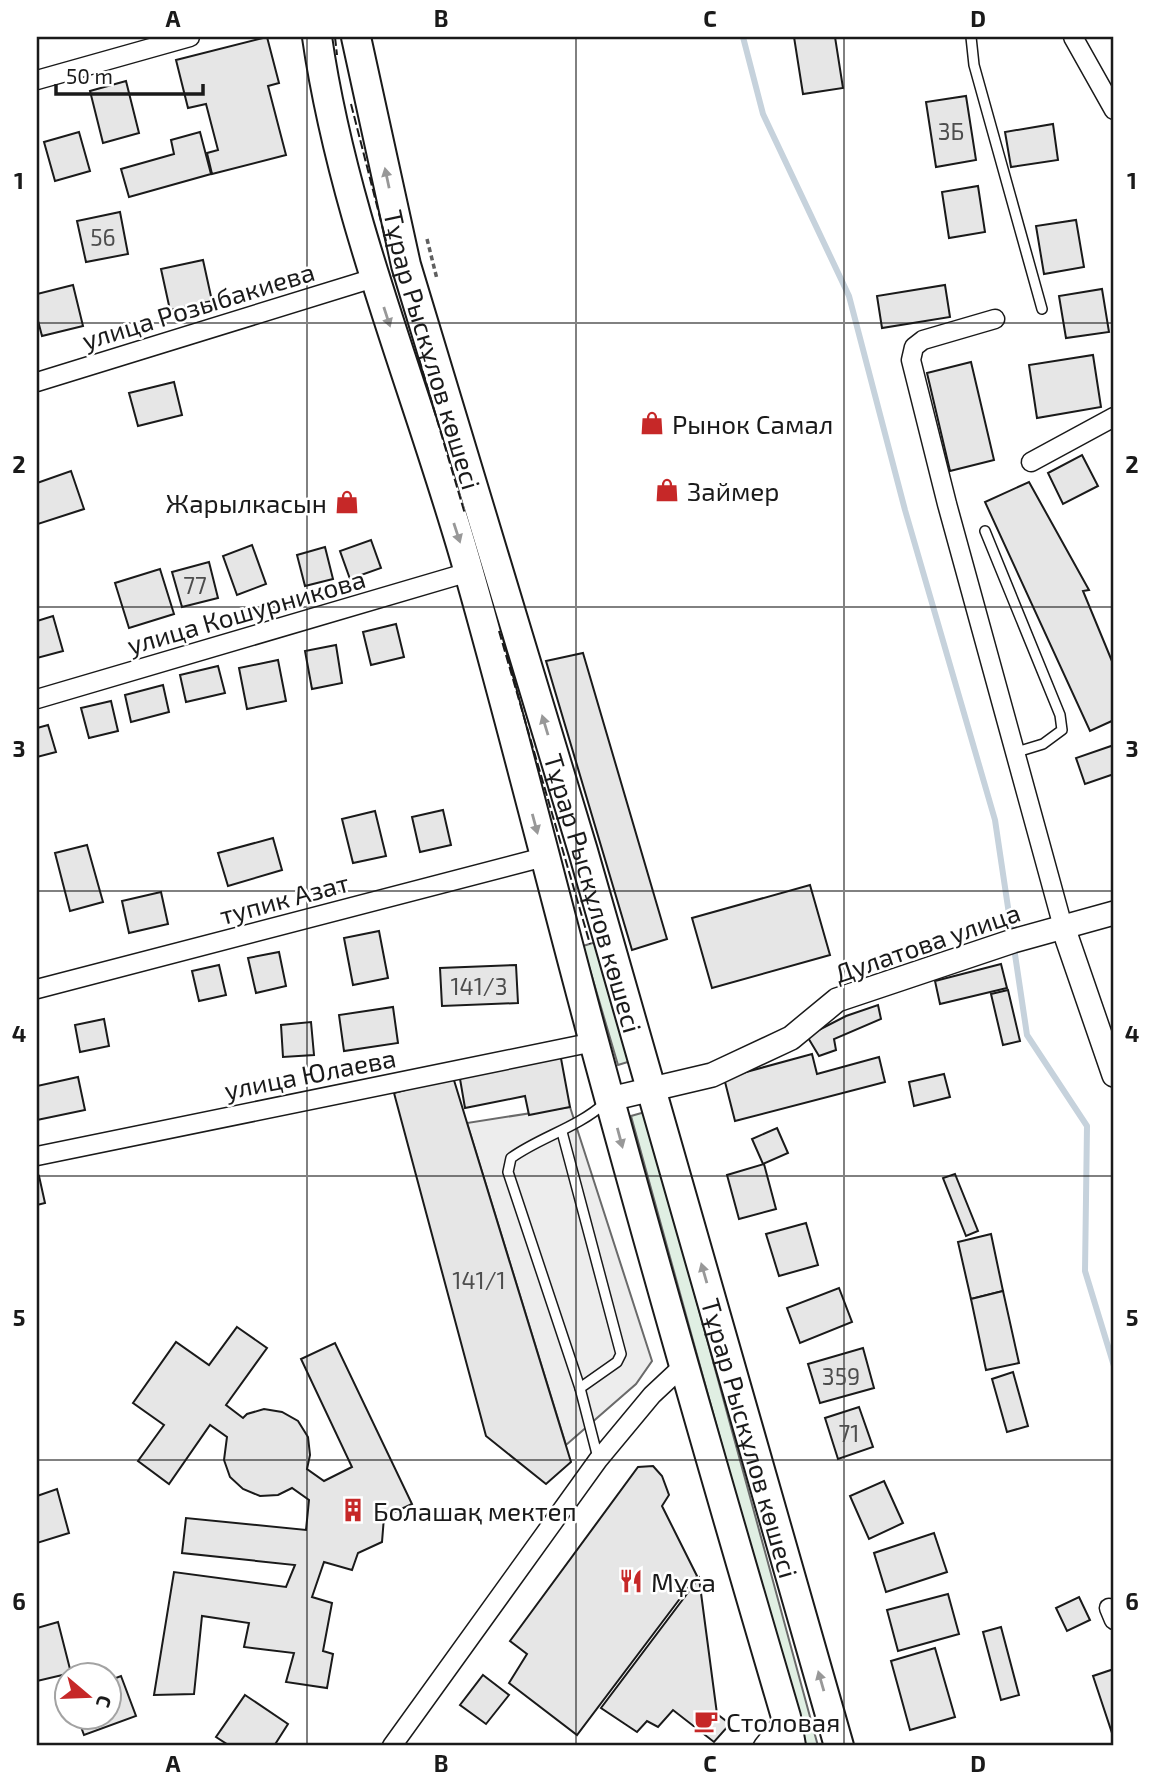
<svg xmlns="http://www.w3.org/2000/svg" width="1151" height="1783" font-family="'Exo 2',sans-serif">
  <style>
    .green { fill: #e0efe3; stroke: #6a6a6a; stroke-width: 2 }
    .parking { fill: #ededed; stroke: #6a6a6a; stroke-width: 2 }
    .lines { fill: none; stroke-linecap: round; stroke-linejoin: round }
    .stream { stroke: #c6d2dc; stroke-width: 6 }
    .building { fill: #e6e6e6; stroke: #1a1a1a; stroke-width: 2 }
    .service-casing { stroke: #1a1a1a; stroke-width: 12 }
    .minor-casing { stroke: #1a1a1a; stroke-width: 21 }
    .tertiary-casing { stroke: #1a1a1a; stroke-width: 26 }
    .primary-casing { stroke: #1a1a1a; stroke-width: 32 }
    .path { stroke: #5f5f5f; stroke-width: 3.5; stroke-dasharray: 5 3.5; stroke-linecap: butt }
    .service { stroke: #fff; stroke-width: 9 }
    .minor { stroke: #fff; stroke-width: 18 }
    .tertiary { stroke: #fff; stroke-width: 23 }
    .primary { stroke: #fff; stroke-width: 28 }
    .fence { stroke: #1a1a1a; stroke-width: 2; stroke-dasharray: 9 3.5; stroke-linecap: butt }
    .oneway { fill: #989898 }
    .grid { fill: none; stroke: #1a1a1a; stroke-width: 2; stroke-opacity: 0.55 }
    .labels { text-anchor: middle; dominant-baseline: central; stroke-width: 5; stroke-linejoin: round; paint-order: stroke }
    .number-label { font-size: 23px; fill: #4d4d4d }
    .street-label { font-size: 26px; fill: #1a1a1a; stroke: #fff }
    .poi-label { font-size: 26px; fill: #1a1a1a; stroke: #fff; text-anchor: start }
    .neatline { fill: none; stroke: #1a1a1a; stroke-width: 2.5 }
    .grid-label { font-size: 23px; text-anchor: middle; font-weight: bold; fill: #1a1a1a }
  </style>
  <rect width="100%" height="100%" fill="#fff"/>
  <g class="green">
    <polygon points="596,942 631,1061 618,1065 583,946"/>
    <polygon points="645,1112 818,1746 805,1746 631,1116"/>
  </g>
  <polygon class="parking" points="570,1107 652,1361 636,1384 566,1445 467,1123"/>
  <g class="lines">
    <polyline class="stream" points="743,37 763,114 849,296 905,510 995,820 1027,1035 1087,1126 1085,1271 1114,1366"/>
  </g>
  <g class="building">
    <polygon points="267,37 279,83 268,86 286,155 212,174 207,153 218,150 206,104 188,108 176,60"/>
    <polygon points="794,37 835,37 843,88 803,94"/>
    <polygon points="126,81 139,133 103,143 90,91"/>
    <polygon points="966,96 976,160 936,167 926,102"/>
    <polygon points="1053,124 1058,160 1011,167 1005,132"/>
    <polygon points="79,132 90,171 55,181 44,142"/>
    <polygon points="200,132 211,174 129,197 121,169 174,154 171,140"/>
    <polygon points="978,186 985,232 949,238 942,192"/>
    <polygon points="120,212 128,254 86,262 77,221"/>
    <polygon points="1076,220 1084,267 1044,274 1036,226"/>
    <polygon points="203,260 212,301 170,310 161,269"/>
    <polygon points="73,285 83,326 42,336 37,317 37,294"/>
    <polygon points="945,285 950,317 882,328 877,296"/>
    <polygon points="1102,289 1109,332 1066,338 1059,296"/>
    <polygon points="1093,355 1101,407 1037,418 1029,365"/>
    <polygon points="971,362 994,460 950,471 927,373"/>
    <polygon points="174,382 182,415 138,426 129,393"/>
    <polygon points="1082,455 1098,486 1063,504 1048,473"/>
    <polygon points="71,471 84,509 38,524 37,483"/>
    <polygon points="1029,482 1089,590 1083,591 1114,666 1114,720 1090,731 985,502"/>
    <polygon points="371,540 381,568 350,579 340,551"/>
    <polygon points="252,545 266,584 237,595 223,556"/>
    <polygon points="325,547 333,579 305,586 297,555"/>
    <polygon points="209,562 218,598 182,607 172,572"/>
    <polygon points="160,569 174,614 129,628 115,583"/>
    <polygon points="53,616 63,651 37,658 37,621"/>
    <polygon points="396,624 404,657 371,665 363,632"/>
    <polygon points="336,645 342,683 312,689 305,651"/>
    <polygon points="583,653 667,939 632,950 546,661"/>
    <polygon points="278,660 286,701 247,709 239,668"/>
    <polygon points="218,666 225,693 186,702 180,675"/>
    <polygon points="163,685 169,712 131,722 125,695"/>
    <polygon points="111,701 118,731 89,738 81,708"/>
    <polygon points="48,725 56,752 37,757 37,728"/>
    <polygon points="1114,745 1114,774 1085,784 1076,758"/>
    <polygon points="443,810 451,845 420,852 412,817"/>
    <polygon points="375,811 386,856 353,863 342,819"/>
    <polygon points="273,838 282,870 228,886 218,853"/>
    <polygon points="87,845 103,902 70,911 55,853"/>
    <polygon points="810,885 830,955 712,988 692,918"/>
    <polygon points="161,892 168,924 129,933 122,901"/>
    <polygon points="379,931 388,978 353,985 344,938"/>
    <polygon points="279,952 286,986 256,993 248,958"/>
    <polygon points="1001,964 1007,988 940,1004 935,981"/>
    <polygon points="219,965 226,995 199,1001 192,971"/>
    <polygon points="516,965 518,1003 442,1006 440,968"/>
    <polygon points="1008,990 1020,1041 1003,1045 991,994"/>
    <polygon points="878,1005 881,1019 834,1039 836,1050 819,1056 807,1036 846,1016"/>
    <polygon points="393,1007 398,1043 344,1051 339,1015"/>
    <polygon points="104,1019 109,1046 80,1052 75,1025"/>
    <polygon points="311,1022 314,1055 283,1057 281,1025"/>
    <polygon points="560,1053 570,1107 529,1115 525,1096 465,1108 459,1073"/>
    <polygon points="812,1054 817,1074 879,1057 885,1082 735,1121 724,1078"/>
    <polygon points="944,1074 950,1097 914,1106 909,1082"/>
    <polygon points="78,1077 85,1110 37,1120 37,1086"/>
    <polygon points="453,1077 571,1462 546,1484 486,1436 394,1093"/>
    <polygon points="777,1128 788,1153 763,1164 752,1139"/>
    <polygon points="764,1164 776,1209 739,1219 727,1175"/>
    <polygon points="955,1174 978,1231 966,1236 943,1178"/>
    <polygon points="39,1176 45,1203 37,1205 37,1177"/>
    <polygon points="806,1223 818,1265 779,1276 766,1234"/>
    <polygon points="991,1234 1003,1291 971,1299 958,1242"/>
    <polygon points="839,1288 852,1322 800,1343 787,1308"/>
    <polygon points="1003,1291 1019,1363 986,1370 971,1299"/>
    <polygon points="237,1327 267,1348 226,1405 243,1418 247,1414 264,1409 282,1412 298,1421 308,1437 310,1455 307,1469 324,1481 352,1467 301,1359 335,1343 412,1504 384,1517 382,1542 358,1553 352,1570 324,1562 312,1597 332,1603 323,1651 333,1654 327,1688 286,1682 294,1653 244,1647 249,1623 202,1616 194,1694 154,1695 174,1572 286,1587 295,1565 182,1553 186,1518 306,1530 309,1500 292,1488 278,1495 260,1496 243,1489 230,1477 224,1460 227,1437 210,1425 169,1484 138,1461 164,1425 133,1403 176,1342 209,1365"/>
    <polygon points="863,1348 874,1388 820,1403 808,1364"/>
    <polygon points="1013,1372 1028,1426 1007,1432 992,1379"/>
    <polygon points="859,1407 873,1447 838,1459 825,1418"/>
    <polygon points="653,1466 662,1476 669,1495 662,1506 697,1576 577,1735 509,1683 527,1654 510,1641 638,1467"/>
    <polygon points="884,1481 903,1523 869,1539 850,1496"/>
    <polygon points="57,1489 69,1533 37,1543 37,1496"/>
    <polygon points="934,1533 947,1572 886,1592 874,1553"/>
    <polygon points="699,1578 717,1714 730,1724 714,1742 673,1710 658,1727 647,1721 637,1732 601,1708"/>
    <polygon points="948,1594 959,1634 898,1651 887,1610"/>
    <polygon points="1079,1597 1090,1620 1067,1631 1056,1608"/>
    <polygon points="58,1622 71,1673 37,1681 37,1628"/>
    <polygon points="1001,1627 1019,1695 1001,1700 983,1632"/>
    <polygon points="935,1648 955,1717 910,1730 891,1661"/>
    <polygon points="1114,1669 1114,1732 1112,1733 1093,1676"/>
    <polygon points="483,1675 509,1695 486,1724 460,1705"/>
    <polygon points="121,1676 136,1716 84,1735 77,1716 108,1716 108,1681"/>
    <polygon points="245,1695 288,1724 274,1746 230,1746 216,1737"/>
  </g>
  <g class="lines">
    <g class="service-casing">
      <g id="service">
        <polyline points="971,37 974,65 1042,309"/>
        <polyline points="985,531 1060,715 1062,730 1043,744 1017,752"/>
        <polyline points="562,1132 621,1354 617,1362 580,1388"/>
        <path d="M598 1458 580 1388 508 1172 511 1158C540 1137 577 1128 605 1103"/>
      </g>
    </g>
    <g class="minor-casing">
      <g id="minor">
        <polyline points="1073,37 1114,110"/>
        <polyline points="37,80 190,37"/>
        <polyline points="995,319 923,340 914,347 911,360 947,504 1063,927"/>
        <polyline points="37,382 374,278"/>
        <polyline points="1031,462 1114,417"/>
        <polyline points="37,699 469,572"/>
        <polyline points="37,989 544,857"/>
        <polyline points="37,1156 594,1042"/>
        <polyline points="1109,1608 1114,1620"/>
        <polyline points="392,1746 598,1460 652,1395 683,1366"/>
        <polyline points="763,1746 786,1717"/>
      </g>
    </g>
    <g class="tertiary-casing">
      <g id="tertiary">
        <polyline points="1063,927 1114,1075"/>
        <polyline points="610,1099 712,1075 791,1038 837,1000 1013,941 1114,913"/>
      </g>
    </g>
    <g class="primary-casing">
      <g id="primary">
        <path d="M317 37C344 223 420 396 470 576 514 731 552 887 594 1042 655 1268 720 1493 786 1717L791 1746"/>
        <path id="s1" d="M356 37 406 265 583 851 839 1746"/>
      </g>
    </g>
    <polyline class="path" points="427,239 437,279"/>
    <use href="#service" class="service"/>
    <use href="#minor" class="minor"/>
    <use href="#tertiary" class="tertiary"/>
    <use href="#primary" class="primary"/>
    <g class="fence">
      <polyline points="335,37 337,55"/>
      <polyline points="351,104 386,241"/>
      <polyline points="419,359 465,514"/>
      <polyline points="499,631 590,944"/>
    </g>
  </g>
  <defs><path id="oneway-solid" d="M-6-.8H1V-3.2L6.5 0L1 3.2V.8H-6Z" transform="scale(1.75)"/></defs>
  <g class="oneway">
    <use href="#oneway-solid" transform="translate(387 178) rotate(-102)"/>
    <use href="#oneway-solid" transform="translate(387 317) rotate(72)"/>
    <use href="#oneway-solid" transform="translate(457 533) rotate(72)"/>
    <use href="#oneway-solid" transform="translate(545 725) rotate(-107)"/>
    <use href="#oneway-solid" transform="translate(535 824) rotate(75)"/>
    <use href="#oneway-solid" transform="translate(620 1138) rotate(75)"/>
    <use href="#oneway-solid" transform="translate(704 1273) rotate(-106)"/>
    <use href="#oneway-solid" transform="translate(821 1681) rotate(-106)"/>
  </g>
  <path class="grid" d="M307 37V1746M576 37V1746M844 37V1746M37 323H1114M37 607H1114M37 891H1114M37 1176H1114M37 1460H1114"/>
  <defs>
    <g id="shop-bare" transform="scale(1.89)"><path d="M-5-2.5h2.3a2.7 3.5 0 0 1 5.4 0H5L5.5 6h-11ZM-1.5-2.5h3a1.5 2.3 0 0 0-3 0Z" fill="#c62828" stroke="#fff" stroke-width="2.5" paint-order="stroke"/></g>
    <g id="building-bare" transform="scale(1.89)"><path d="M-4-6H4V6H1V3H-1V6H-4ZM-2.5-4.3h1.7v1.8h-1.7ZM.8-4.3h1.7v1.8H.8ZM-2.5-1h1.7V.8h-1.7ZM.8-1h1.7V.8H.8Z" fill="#c62828" stroke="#fff" stroke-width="2.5" paint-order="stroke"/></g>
    <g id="restaurant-bare" transform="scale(1.89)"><path d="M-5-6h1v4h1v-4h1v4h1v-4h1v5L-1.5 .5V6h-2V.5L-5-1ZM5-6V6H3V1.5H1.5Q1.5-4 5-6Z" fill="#c62828" stroke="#fff" stroke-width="2.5" paint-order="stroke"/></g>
    <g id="cafe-bare" transform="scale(1.89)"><path d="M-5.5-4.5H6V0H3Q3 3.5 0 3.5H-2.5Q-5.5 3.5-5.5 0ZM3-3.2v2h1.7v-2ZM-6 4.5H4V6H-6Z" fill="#c62828" stroke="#fff" stroke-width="2.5" paint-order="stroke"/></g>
  </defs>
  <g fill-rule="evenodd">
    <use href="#shop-bare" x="652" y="423"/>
    <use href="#shop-bare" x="667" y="490"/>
    <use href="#shop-bare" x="347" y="502"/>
    <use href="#building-bare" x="353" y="1510"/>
    <use href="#restaurant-bare" x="631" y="1581"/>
    <use href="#cafe-bare" x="706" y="1721"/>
  </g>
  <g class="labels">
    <g class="number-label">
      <text x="951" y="131">3Б</text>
      <text x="103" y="237">56</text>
      <text x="195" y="585">77</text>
      <text x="479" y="986">141/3</text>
      <text x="479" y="1280">141/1</text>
      <text x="841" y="1376">359</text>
      <text x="849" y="1433">71</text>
    </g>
    <g class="street-label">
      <text transform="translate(198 305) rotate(-17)">улица Розыбакиева</text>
      <text stroke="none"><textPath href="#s1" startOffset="322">Тұрар Рыскұлов көшесі</textPath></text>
      <text transform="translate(246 611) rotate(-16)">улица Кошурникова</text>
      <text stroke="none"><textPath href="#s1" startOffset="889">Тұрар Рыскұлов көшесі</textPath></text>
      <text transform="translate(284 898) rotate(-15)">тупик Азат</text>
      <text transform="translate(927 942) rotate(-19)">Дулатова улица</text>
      <text transform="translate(310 1073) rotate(-11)">улица Юлаева</text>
      <text stroke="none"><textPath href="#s1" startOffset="1456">Тұрар Рыскұлов көшесі</textPath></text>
    </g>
    <g class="poi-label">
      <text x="672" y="423">Рынок Самал</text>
      <text x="687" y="490">Займер</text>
      <text x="327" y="502" text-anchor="end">Жарылкасын</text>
      <text x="373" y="1510">Болашақ мектеп</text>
      <text x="651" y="1581">Мұса</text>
      <text x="726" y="1721">Столовая</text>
    </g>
  </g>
  <rect width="1151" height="1783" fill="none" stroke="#ffffff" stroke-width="77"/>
  <g transform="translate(88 1696) rotate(109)"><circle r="33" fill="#ffffff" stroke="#a3a3a3" stroke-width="2"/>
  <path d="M0-5L12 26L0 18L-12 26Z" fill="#c62828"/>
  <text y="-10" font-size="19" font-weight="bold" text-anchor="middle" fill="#1a1a1a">С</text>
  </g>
  <path d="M56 84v10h147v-10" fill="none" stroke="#1a1a1a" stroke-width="3.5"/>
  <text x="66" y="84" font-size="21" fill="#1a1a1a" stroke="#ffffff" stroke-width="5" paint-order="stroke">50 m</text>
  <rect x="38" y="38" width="1074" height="1706" class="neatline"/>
  <g class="grid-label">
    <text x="173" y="27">A</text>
    <text x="441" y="27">B</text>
    <text x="710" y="27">C</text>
    <text x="978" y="27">D</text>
    <text x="19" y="189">1</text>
    <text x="1132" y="189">1</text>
    <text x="19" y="473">2</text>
    <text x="1132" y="473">2</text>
    <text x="19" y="757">3</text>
    <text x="1132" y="757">3</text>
    <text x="19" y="1042">4</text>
    <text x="1132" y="1042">4</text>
    <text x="19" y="1326">5</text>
    <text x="1132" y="1326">5</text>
    <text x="19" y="1610">6</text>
    <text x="1132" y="1610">6</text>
    <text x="173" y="1772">A</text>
    <text x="441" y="1772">B</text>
    <text x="710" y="1772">C</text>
    <text x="978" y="1772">D</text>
  </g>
</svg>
